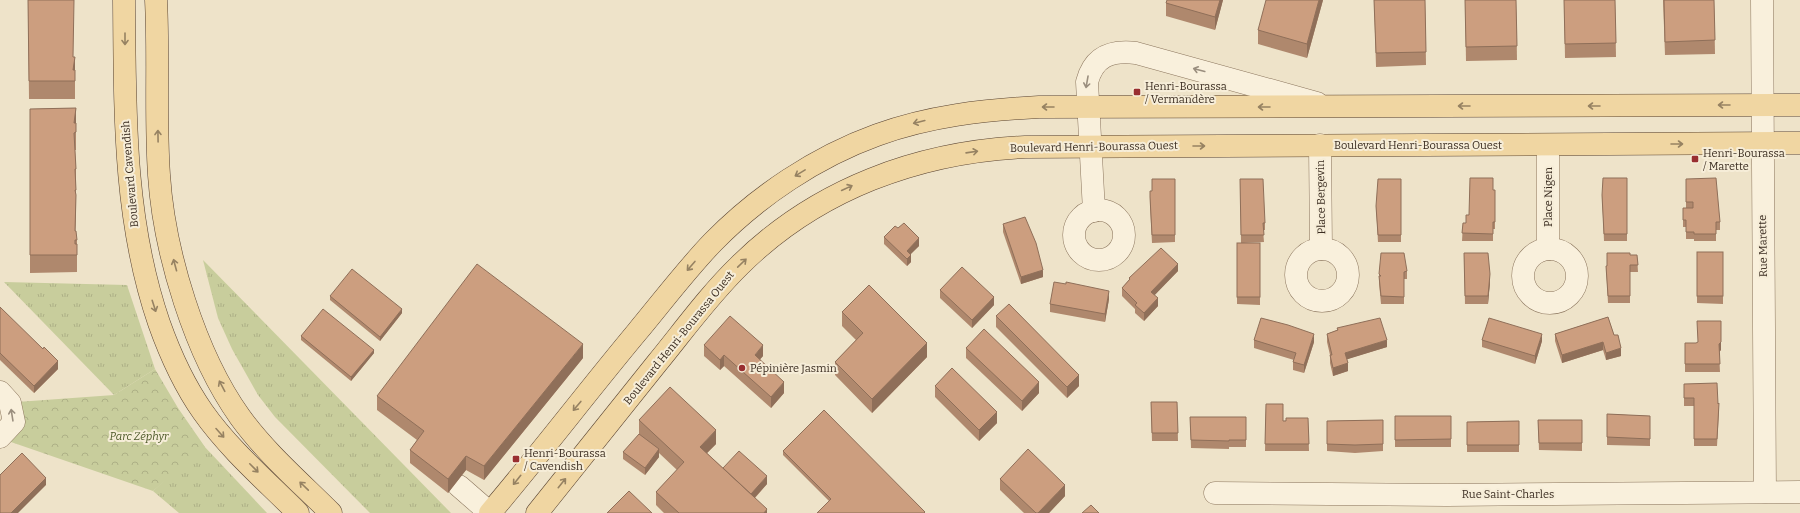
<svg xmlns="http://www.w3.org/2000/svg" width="1800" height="513" font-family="Bitter,serif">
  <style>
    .grass { fill: url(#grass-tufts) }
    .park { fill: url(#park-crowns) }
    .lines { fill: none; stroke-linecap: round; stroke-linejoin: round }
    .minor-casing { stroke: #8b755d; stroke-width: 23 }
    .major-casing { stroke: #594331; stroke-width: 23 }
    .minor { stroke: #f9f0dc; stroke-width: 22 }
    .major { stroke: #f0d6a2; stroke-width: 22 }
    .wall { fill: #af886d }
    .shaded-wall { fill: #8f6f59 }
    .building { fill: #cc9e7f; stroke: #8f6f59 }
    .oneway { stroke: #968262 }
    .oneway2 { stroke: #9a8e7e }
    .poi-dot { fill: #992e30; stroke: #f6edd8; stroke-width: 1.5 }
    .labels { text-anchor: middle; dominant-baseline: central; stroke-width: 4; stroke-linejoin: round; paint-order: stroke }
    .poi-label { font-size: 11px; fill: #3b2d21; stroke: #f6edd8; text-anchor: start }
    .street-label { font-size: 11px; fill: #3b2d21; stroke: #f6edd8 }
    .park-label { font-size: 11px; font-style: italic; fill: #4c5828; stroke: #f6edd8 }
  </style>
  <defs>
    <pattern id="grass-tufts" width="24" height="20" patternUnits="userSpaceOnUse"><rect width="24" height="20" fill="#c8cd9c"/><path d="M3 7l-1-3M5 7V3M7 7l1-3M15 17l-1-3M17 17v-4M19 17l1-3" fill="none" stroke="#adb086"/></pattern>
    <pattern id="park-crowns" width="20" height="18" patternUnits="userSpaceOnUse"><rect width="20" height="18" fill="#c8cd9c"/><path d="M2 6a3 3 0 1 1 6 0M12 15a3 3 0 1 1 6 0" fill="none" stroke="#adb086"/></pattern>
  </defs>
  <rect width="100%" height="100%" fill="#eee3c9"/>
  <g class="grass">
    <polygon points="203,260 451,513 370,513 275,417 258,395 232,349 218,318"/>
    <polygon points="4,282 127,285 155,369 114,395"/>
    <polygon points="203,445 267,513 179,513 153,491"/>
  </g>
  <polygon class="park" points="155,369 178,408 205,447 153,491 11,442 17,402 114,395"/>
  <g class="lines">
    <g class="minor-casing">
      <g id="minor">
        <polyline points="1762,0 1765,492"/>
        <polyline points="1320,145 1321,249"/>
        <circle cx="1099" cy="235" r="25"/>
        <path d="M1094 211 1087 82C1094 56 1111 50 1136 53L1317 103"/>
        <circle cx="1322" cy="275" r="26"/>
        <circle cx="1550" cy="276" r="27"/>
        <polyline points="1548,249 1548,145"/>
        <polyline points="0,392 10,403 14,422 0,437"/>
        <polyline points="459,486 490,513"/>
        <polyline points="1215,493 1447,495 1800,492"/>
      </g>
    </g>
    <g class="major-casing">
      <g id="major">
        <path d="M124 0C125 110 123 218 159 323 170 354 184 385 203 412 229 449 266 481 298 513"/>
        <path d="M156 0C159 58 155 117 159 175 164 252 195 354 240 417 266 453 300 482 331 513"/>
        <path d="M490 513C540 454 587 392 637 332 662 302 686 270 713 242 758 196 816 157 877 135 929 116 983 110 1039 107L1800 105"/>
        <path d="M537 513C577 463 617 413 657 363 684 330 709 295 740 265 817 189 918 152 1025 147L1800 143"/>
      </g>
    </g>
    <use href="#minor" class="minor"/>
    <use href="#major" class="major"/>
  </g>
  <g class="wall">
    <polygon points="28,0 73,57 75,57 75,99 29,99"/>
    <polygon points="1223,0 1215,30 1166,16 1166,3"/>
    <polygon points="1323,0 1307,58 1258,44 1258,30"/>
    <polygon points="1374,0 1425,0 1426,65 1376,67"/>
    <polygon points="1465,0 1516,0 1517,60 1466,61"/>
    <polygon points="1564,0 1615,0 1616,57 1565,58"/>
    <polygon points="1663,0 1714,0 1715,54 1665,55"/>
    <polygon points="76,108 76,150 75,150 76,169 76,212 75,231 77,240 77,272 30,273 30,109"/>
    <polygon points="1627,178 1627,241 1604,241 1602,195"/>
    <polygon points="1175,179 1175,242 1152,243 1150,204 1150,191 1152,191"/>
    <polygon points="1240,179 1265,223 1265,230 1263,230 1264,242 1243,243 1260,243 1260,305 1237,304 1237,243 1241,243"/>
    <polygon points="1401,179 1401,242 1378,242 1376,206"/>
    <polygon points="1686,179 1720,222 1720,230 1716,230 1716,241 1694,241 1694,239 1686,239 1686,227 1683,227 1683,208 1686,208"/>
    <polygon points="1493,190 1495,222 1495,229 1493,229 1493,241 1462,241 1463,223 1466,223 1469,215"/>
    <polygon points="1003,224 1043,277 1021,284 1003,232"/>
    <polygon points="898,228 919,246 910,254 911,262 907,266 884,244 884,237"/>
    <polygon points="1697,252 1723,252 1723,304 1697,303"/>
    <polygon points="1464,253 1490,282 1488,304 1465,304"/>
    <polygon points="1630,255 1637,255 1638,272 1630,272 1630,303 1608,303 1606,266 1607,266"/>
    <polygon points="1178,271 1154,295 1158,306 1144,321 1135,313 1135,309 1122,296 1122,288 1129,280 1129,278"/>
    <polygon points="1407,271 1407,279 1404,279 1404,304 1381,304 1379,283 1379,274"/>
    <polygon points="940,290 994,305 972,328 940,298"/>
    <polygon points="330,296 402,313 380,341 330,300"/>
    <polygon points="1109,299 1105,322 1050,312 1050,304"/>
    <polygon points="0,307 58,369 34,393 0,360"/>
    <polygon points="842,312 927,357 872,413 835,375 835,362 856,340 842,326"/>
    <polygon points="996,316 1079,386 1067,398 996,327"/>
    <polygon points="1608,317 1621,356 1606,360 1603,350 1562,363 1555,341 1555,334"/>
    <polygon points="1337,328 1387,347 1347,359 1348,371 1333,376 1330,363 1330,355 1327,342 1327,334 1337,330"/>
    <polygon points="301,336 374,353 351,381 301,340"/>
    <polygon points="1254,340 1314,342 1304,373 1293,370 1293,362 1294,360 1254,348"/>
    <polygon points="1482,340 1542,341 1535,364 1482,347"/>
    <polygon points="1685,343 1721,350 1719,352 1720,372 1685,372"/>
    <polygon points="704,345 763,356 760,359 784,393 771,408 724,366 720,370 704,356"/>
    <polygon points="966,348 1039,393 1022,411 966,358"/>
    <polygon points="583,358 484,480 466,470 448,493 410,463 410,450 417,440 377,410 377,396"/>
    <polygon points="1684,384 1718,404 1719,411 1717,446 1694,446 1694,406 1684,406"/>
    <polygon points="935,386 997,423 979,441 935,397"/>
    <polygon points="1151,402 1177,402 1178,441 1152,441"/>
    <polygon points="1266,404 1283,421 1308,418 1309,451 1265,451"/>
    <polygon points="1607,414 1650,416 1650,446 1607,445"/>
    <rect x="1395" y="416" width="56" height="31"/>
    <polygon points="1190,417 1246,417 1246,447 1229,447 1229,449 1191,448"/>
    <polygon points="639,420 716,444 707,453 723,468 767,484 755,498 767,513 664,513 656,505 656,492 677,470 659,453 659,457 645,475 623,459 623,452 641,436 639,434"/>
    <polygon points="1383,420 1383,451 1355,453 1327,451 1327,421"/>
    <polygon points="1538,420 1582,420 1582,451 1539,450"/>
    <polygon points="1519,421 1519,452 1467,452 1467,422"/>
    <polygon points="783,451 925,513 829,501 783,455"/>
    <polygon points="1000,479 1065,496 1049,513 1024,513 1000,490"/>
  </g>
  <g class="shaded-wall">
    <polygon points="1220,0 1223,0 1215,30 1215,17"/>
    <polygon points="1319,0 1323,0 1307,58 1307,44"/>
    <polygon points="75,57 75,75 74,81 73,69"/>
    <polygon points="76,108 76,126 74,123"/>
    <polygon points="76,195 76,212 75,240 75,231"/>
    <polygon points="919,238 919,246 907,258 907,251"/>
    <polygon points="911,255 911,262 907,266 907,259"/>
    <polygon points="1178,264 1178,271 1151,299 1151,292"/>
    <polygon points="1043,270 1043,277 1021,284 1021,277"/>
    <polygon points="1490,274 1490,282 1488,304 1488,296"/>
    <polygon points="1109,291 1109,299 1105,322 1105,314"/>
    <polygon points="994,297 994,305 972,328 972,320"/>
    <polygon points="1158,298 1158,306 1144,321 1144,313"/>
    <polygon points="402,309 402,313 380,341 380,337"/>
    <polygon points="1314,334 1314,342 1304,373 1304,365"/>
    <polygon points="1542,334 1542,341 1535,364 1535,356"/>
    <polygon points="1387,340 1387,347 1345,360 1345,353"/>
    <polygon points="1603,342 1603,350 1562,363 1562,355"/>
    <polygon points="1721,342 1721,350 1719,352 1719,344"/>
    <polygon points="927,343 927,357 872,413 872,399"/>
    <polygon points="583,344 583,358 484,480 484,466"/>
    <polygon points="763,345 763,356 755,365 755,355"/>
    <polygon points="1621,348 1621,356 1606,360 1606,353"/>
    <polygon points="374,350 374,353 351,381 351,377"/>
    <polygon points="724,355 724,366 720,370 720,360"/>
    <polygon points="58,361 58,369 34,393 34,386"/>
    <polygon points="1348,363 1348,371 1333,376 1333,368"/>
    <polygon points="1079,375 1079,386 1067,398 1067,387"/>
    <polygon points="784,382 784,393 771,408 771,397"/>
    <polygon points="1039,382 1039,393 1022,411 1022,401"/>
    <polygon points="997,412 997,423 979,441 979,430"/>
    <polygon points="716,430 716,444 700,460 700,447"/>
    <polygon points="659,449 659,457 645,475 645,468"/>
    <polygon points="466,456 466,470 448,493 448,479"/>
    <polygon points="767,476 767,484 748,505 748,497"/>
    <polygon points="46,478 46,485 18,513 11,513"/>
    <polygon points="1065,485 1065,496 1049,513 1038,513"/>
    <polygon points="767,509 767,513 764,513"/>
  </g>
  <g class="building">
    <polygon points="28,0 74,0 73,57 75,57 73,70 75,70 75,81 29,81"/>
    <polygon points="1167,0 1220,0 1215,17 1166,3"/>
    <polygon points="1266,0 1319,0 1307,44 1258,30"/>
    <polygon points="1374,0 1425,0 1426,52 1376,53"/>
    <polygon points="1465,0 1516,0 1517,46 1466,47"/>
    <polygon points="1564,0 1615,0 1616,43 1565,44"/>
    <polygon points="1664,0 1714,0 1715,40 1665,42"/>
    <polygon points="76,108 74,123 76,123 76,132 74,133 76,169 75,169 76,190 75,190 76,195 75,231 76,231 77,240 75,240 75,244 77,244 77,255 30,255 30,109"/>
    <polygon points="1470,178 1493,178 1493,190 1495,190 1495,222 1493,222 1493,234 1462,233 1463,223 1466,223 1466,215 1469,215"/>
    <polygon points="1603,178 1627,178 1627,234 1604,234 1602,195"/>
    <polygon points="1716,178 1720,222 1716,222 1716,234 1694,234 1694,232 1686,232 1686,220 1683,220 1683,208 1693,208 1693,202 1686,202 1686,179"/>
    <polygon points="1152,179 1175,179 1175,235 1152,235 1150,197 1150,191 1152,191"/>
    <polygon points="1240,179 1263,179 1265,223 1263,223 1264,235 1241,235"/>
    <polygon points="1378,179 1401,179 1401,235 1378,235 1376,206"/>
    <polygon points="1025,217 1036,243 1043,270 1021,277 1003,224"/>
    <polygon points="904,223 919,238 907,251 911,255 907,259 884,237 895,226 898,228"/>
    <rect x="1237" y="243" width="23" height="54"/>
    <polygon points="1161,248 1178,264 1151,292 1158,298 1144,313 1135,305 1137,303 1122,288 1130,279 1129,278"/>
    <rect x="1697" y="252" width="26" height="44"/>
    <polygon points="1381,253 1404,253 1407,271 1404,272 1404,297 1381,296 1379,276 1381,276 1379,274"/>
    <polygon points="1464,253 1488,253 1490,274 1488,296 1465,296"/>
    <polygon points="1607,253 1630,253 1630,255 1637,255 1638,265 1630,265 1630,296 1608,296 1606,266 1607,266"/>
    <polygon points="477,264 583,344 484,466 466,456 448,479 410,450 424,431 377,396"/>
    <polygon points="962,267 994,297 972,320 940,290"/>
    <polygon points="352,269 402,309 380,337 330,296"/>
    <polygon points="1054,282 1066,284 1066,282 1109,291 1105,314 1050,304"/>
    <polygon points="869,285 927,343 872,399 835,362 863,333 842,312"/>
    <polygon points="1009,304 1079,375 1067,387 996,316"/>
    <polygon points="0,307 43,349 44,347 58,361 34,386 0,353"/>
    <polygon points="323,309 374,350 351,377 301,336"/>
    <polygon points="730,316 763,345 755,355 784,382 771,397 724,355 720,360 704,345"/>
    <polygon points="1608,317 1614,335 1618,335 1621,348 1606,353 1603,342 1562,355 1555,334"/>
    <polygon points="1261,318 1288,325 1314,334 1304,365 1293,362 1296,353 1254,340"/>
    <polygon points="1380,318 1387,340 1345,353 1348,363 1333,368 1330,355 1332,355 1327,334 1338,330 1337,328"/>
    <polygon points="1489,318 1542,334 1535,356 1482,340"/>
    <polygon points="1697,321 1721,321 1721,342 1719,344 1720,364 1685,364 1685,343 1696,343 1698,342"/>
    <polygon points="984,329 1039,382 1022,401 966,348"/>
    <polygon points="952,368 997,412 979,430 935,386"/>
    <polygon points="1717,383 1718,404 1719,403 1717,439 1694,439 1694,398 1684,398 1684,384"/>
    <polygon points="670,387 716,430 700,447 767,509 764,513 679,513 656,492 684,462 639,420"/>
    <polygon points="1151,402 1177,402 1178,433 1152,433"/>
    <polygon points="1266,404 1283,404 1283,421 1286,421 1286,418 1308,418 1309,444 1265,444"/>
    <polygon points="824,410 925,512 924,513 817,513 831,499 783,451"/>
    <polygon points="1607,414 1650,416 1650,439 1607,437"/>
    <polygon points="1395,416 1451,416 1451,439 1395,440"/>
    <polygon points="1190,417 1246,417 1246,440 1229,440 1229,441 1191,440"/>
    <polygon points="1383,420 1383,444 1355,445 1327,444 1327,421"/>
    <polygon points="1538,420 1582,420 1582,443 1539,443"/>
    <polygon points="1519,421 1519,445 1467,445 1467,422"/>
    <polygon points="639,434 659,449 645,468 623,452"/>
    <polygon points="1028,449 1065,485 1038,513 1036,513 1000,479"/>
    <polygon points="739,451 767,476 751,494 723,468"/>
    <polygon points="22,453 46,478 11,513 0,513 0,475"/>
    <polygon points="629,491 652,513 607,513"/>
    <polygon points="1091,505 1099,513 1082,513"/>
  </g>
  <defs><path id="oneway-shaft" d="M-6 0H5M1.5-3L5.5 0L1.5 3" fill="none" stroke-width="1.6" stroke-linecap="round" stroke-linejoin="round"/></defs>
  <g class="oneway">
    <use href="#oneway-shaft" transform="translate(125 39) rotate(90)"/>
    <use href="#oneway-shaft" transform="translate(1724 105) rotate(180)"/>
    <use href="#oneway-shaft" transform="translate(1464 106) rotate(180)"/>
    <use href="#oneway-shaft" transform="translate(1594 106) rotate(180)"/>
    <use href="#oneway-shaft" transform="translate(1048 107) rotate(-180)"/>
    <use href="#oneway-shaft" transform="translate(1264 107) rotate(180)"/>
    <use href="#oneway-shaft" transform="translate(919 122) rotate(166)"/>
    <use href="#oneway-shaft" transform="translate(158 136) rotate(-91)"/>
    <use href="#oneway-shaft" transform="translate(1677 144)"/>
    <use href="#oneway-shaft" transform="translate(1199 146)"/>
    <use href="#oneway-shaft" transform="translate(972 152) rotate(-8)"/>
    <use href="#oneway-shaft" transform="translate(800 173) rotate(149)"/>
    <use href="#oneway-shaft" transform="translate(847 188) rotate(-25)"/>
    <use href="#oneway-shaft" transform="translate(742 263) rotate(-44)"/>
    <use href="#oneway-shaft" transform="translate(175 265) rotate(-105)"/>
    <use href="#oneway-shaft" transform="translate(691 266) rotate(131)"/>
    <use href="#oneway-shaft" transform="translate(154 306) rotate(72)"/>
    <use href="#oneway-shaft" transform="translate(222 386) rotate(-118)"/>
    <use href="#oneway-shaft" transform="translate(577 406) rotate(130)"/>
    <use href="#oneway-shaft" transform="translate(220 433) rotate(48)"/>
    <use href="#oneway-shaft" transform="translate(254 468) rotate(45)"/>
    <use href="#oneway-shaft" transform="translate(517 480) rotate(129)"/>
    <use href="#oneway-shaft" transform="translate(562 483) rotate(-51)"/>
    <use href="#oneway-shaft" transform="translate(304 486) rotate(-136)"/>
  </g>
  <g class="oneway2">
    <use href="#oneway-shaft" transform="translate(1199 70) rotate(-165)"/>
    <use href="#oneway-shaft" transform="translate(1087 82) rotate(100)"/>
    <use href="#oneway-shaft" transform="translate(12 415) rotate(-99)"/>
  </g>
  <g class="poi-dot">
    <rect x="1133" y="88" width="8" height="8" rx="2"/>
    <rect x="1691" y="155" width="8" height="8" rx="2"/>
    <circle cx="742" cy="368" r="4"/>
    <rect x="512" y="455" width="8" height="8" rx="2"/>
  </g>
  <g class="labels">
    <g class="poi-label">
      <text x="1145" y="86">Henri-Bourassa<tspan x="1145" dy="13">/ Vermandère</tspan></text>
      <text x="1703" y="153">Henri-Bourassa<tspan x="1703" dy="13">/ Marette</tspan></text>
      <text x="750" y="368">Pépinière Jasmin</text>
      <text x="524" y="453">Henri-Bourassa<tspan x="524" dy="13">/ Cavendish</tspan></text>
    </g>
    <g class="street-label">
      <text x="1418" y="145">Boulevard Henri-Bourassa Ouest</text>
      <text transform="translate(1094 147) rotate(-1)">Boulevard Henri-Bourassa Ouest</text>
      <text transform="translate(130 174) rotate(-95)">Boulevard Cavendish</text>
      <text transform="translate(1321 197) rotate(-91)">Place Bergevin</text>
      <text transform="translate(1548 197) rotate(-90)">Place Nigen</text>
      <text transform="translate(1763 246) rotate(-91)">Rue Marette</text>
      <text transform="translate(679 338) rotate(-51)">Boulevard Henri-Bourassa Ouest</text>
      <text x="1508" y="494">Rue Saint-Charles</text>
    </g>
    <g class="park-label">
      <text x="139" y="436">Parc Zéphyr</text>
    </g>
  </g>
</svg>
